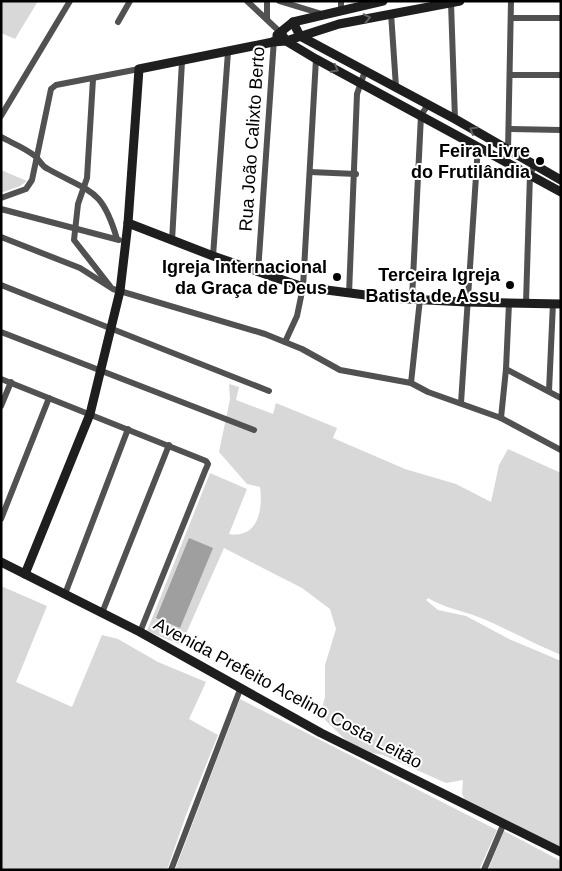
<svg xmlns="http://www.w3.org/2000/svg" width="562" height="871" font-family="Helvetica,sans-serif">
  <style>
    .green { fill: #d8d8d8 }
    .water { fill: #9f9f9f }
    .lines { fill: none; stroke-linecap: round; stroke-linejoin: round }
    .street { stroke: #515151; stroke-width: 6 }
    .secondary { stroke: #1e1e1e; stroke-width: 9 }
    .oneway { stroke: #626262 }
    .poi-dot { fill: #000; stroke: #fff; stroke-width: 2 }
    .labels { text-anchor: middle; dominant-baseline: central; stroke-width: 4; stroke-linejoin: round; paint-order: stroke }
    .street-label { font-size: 18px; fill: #000; stroke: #fff }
    .poi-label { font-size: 18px; font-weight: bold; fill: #000; stroke: #fff; text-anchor: end }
  </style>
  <rect width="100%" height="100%" fill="#fff"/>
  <g class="green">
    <polygon points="1,1 38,1 15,39 1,33"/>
    <polygon points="1,170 27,181 20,186 1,193"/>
    <path d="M229 384 239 387 236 400 273 414 276 403 337 428 333 438 405 469 456 484 491 502 499 465 508 449 561 473V655C535 644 511 631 486 620 466 611 446 609 428 598L426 600 438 610 466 616 509 639 561 661V850L467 804 462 794 463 780 446 783 383 755 356 750 320 715 325 697V665L336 629 330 609 302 588 224 548 181 645 147 631 210 473 247 489 229 534C259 539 263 508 260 487L247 484 219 452 230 399Z"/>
    <polygon points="1,586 47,606 16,682 72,707 102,635 118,639 158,662 206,682 189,719 218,735 186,815 167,870 1,870"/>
    <polygon points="240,699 497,830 479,870 175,870"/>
    <polygon points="504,831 561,861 561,870 488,870"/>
  </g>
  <polygon class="water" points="189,538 213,548 180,628 156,618"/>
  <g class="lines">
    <g class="street">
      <polyline points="247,1 281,33"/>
      <polyline points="267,1 267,19"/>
      <polyline points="279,1 322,14"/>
      <polyline points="451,3 455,119"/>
      <polyline points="341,10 341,1"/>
      <polyline points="391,13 396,87"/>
      <polyline points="511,18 561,18"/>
      <polyline points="118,22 130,1"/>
      <polyline points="510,75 561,75"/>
      <polyline points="93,79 87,178 78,204 74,240 110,286"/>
      <polyline points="1,116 70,1"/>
      <polyline points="510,129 561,130"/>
      <path d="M1 137C12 143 25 148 35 156 40 160 41 166 48 169 91 193 102 188 117 239"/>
      <polyline points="508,151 511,1"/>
      <polyline points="310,172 356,174"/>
      <polyline points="1,198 26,189 32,180 51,89 56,85 139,69"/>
      <polyline points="1,209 119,240"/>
      <polyline points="1,237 80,268 113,289 265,334 302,349 340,370 411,383 428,392 501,418 561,450"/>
      <polyline points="172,241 182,61"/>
      <polyline points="213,256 228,52"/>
      <polyline points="258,272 274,39"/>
      <polyline points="1,285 269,391"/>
      <polyline points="349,294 357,94 365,71"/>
      <polyline points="412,299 421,115 428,105"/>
      <polyline points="526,303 530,174 535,165"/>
      <polyline points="1,332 254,430"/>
      <polyline points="285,342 297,316 303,287 316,59"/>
      <polyline points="506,369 561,398"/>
      <polyline points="1,379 206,461 208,464 205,471 140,632"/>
      <polyline points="411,383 420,299"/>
      <polyline points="549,391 553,303"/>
      <polyline points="461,403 478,146"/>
      <polyline points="1,406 11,382"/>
      <polyline points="501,418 506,369 509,303"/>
      <polyline points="1,519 49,398"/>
      <polyline points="65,594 128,429"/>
      <polyline points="102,613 169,445"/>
      <polyline points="171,870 241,687"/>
      <polyline points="484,870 504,823"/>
    </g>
    <g class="secondary">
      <polyline points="293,22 300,36 455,119 561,180"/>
      <polyline points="281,33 286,41 316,59 561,192"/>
      <polyline points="277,35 293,22 383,1"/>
      <polyline points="128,223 213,256 303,287 389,298 466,302 561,304"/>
      <polyline points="1,562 140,632 321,733 561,852"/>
      <polyline points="25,574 90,414 120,291 128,223 139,69 273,42 286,41 339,24 460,1"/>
    </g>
  </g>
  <defs><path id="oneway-chevron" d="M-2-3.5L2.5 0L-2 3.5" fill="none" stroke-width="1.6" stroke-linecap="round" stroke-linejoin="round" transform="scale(1.25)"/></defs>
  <g class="oneway">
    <use href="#oneway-chevron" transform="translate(367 18) rotate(-12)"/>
    <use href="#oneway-chevron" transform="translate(335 69) rotate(28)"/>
    <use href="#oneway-chevron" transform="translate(473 130) rotate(-149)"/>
  </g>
  <g class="poi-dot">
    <circle cx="540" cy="161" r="5"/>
    <circle cx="337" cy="277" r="5"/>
    <circle cx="510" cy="285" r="5"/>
  </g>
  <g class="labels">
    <g class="street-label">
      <text transform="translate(252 139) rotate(-86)">Rua João Calixto Berto</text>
      <text transform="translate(288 693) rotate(28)">Avenida Prefeito Acelino Costa Leitão</text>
    </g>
    <g class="poi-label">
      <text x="530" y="151">Feira Livre<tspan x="530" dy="21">do Frutilândia</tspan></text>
      <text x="327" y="267">Igreja Internacional<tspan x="327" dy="21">da Graça de Deus</tspan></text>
      <text x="500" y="275">Terceira Igreja<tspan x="500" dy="21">Batista de Assu</tspan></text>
    </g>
  </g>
  <rect width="562" height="871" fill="none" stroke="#000000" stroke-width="5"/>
</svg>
